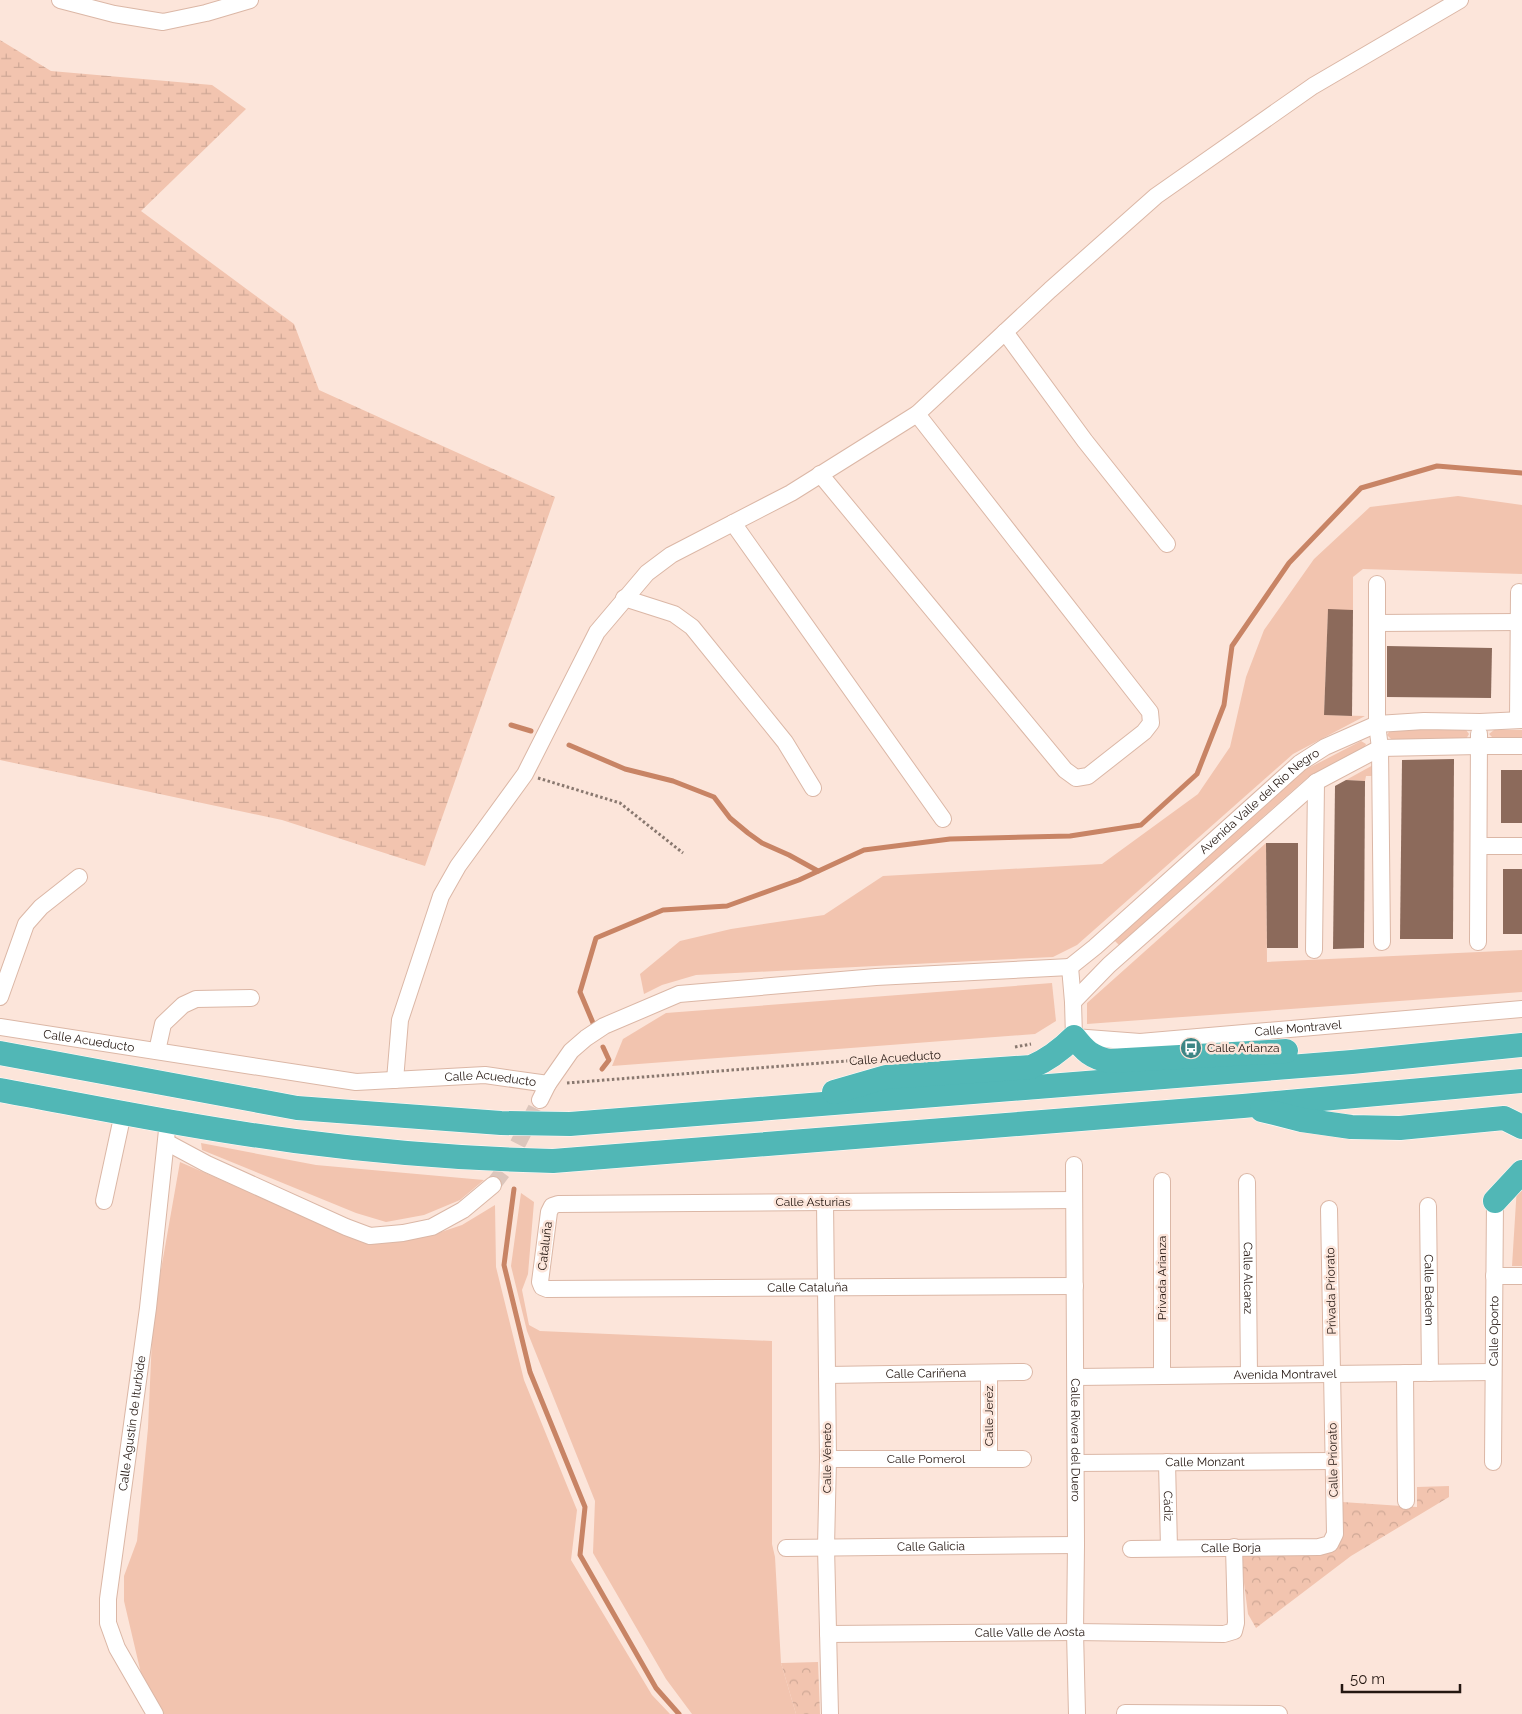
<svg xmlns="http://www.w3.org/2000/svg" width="1522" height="1714" font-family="Raleway,sans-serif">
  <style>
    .green { fill: #f2c4af }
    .wetland { fill: url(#wetland-marsh) }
    .park { fill: url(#park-crowns) }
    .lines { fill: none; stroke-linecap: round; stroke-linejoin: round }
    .stream { stroke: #c88465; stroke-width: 5 }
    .building { fill: #8c6a5b }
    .minor-tunnel { stroke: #dcc6bc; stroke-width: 16; stroke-dasharray: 16 8; stroke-linecap: butt }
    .minor-casing { stroke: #dbb7a6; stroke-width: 18 }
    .highway-casing { stroke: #fff; stroke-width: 25 }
    .path { stroke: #89786f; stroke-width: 3; stroke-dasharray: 2.5 2.5; stroke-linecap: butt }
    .minor { stroke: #fff; stroke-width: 16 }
    .highway { stroke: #51b7b6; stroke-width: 24 }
    .labels { text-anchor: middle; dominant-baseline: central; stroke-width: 5; stroke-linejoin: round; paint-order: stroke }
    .street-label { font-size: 12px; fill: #241711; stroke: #fce5da }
    .poi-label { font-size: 12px; fill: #241711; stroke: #fce5da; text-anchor: start }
  </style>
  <defs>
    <pattern id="wetland-marsh" width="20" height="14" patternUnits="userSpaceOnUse" patternTransform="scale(1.25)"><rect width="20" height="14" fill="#f2c4af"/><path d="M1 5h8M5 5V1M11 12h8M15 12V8" fill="none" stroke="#cfa896"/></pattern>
    <pattern id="park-crowns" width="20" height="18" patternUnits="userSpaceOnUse" patternTransform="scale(1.25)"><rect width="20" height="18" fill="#f2c4af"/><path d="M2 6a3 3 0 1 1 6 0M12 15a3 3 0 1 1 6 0" fill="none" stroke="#cfa896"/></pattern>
  </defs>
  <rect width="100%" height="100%" fill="#fce5da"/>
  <g class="green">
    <polygon points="1458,496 1522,505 1522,574 1363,569 1353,577 1353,610 1328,610 1324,715 1365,716 1293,754 1077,945 1053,957 696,975 662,985 644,994 640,974 680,941 731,929 824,915 883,876 1102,864 1198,794 1230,747 1246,677 1264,630 1314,559 1370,507"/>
    <polygon points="1391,729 1466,730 1469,734 1466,739 1391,739 1387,735"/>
    <polygon points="1494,730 1522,730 1522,739 1493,738 1489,734"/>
    <polygon points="1361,741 1366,744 1364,749 1307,778 1119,945 1114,940 1303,771"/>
    <polygon points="1375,764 1374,776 1366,776 1365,781 1346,780"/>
    <polygon points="1266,843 1267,962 1522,950 1522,992 1087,1024 1087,1003"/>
    <polygon points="1052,983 1056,1021 1035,1034 612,1066 623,1039 666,1013"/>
    <polygon points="201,1143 316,1165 484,1180 460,1200 424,1215 386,1222 356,1213 202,1150"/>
    <polygon points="180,1162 355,1238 396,1242 432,1235 462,1225 495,1205 496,1267 524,1380 577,1510 571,1560 652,1695 670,1714 164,1714 143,1682 124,1601 124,1576 137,1541 148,1428 153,1315"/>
    <polygon points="1522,1183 1522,1266 1512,1266 1517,1186"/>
    <polygon points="521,1193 534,1202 528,1274 522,1290 529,1325 540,1331 772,1341 772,1544 775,1557 781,1663 796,1714 692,1714 666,1679 593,1553 595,1501 527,1331 511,1266"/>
  </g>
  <polygon class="wetland" points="0,40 51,71 212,85 246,109 141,211 294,324 319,390 555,497 425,866 282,820 0,760"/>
  <g class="park">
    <polygon points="1449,1486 1449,1497 1351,1556 1256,1628 1248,1614 1240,1552 1327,1552 1342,1502 1417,1507 1417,1487"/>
    <polygon points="818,1662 820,1714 796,1714 781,1663"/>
  </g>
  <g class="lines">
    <g class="stream">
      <polyline points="511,725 531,731"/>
      <polyline points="569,745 625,769 673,781 714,797 730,818 748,833 762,843 789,855 818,871"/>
      <polyline points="596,1030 580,992 596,938 663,910 727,906 799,880 864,850 950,839 1070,836 1141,825 1197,774 1224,705 1232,646 1289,563 1361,488 1437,466 1522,473"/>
      <polyline points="602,1069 609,1060 603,1047"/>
      <polyline points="514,1189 504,1265 530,1372 585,1507 580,1555 656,1688 679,1714"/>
    </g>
  </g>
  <g class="building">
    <polygon points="1328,609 1353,610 1352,716 1324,715"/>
    <polygon points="1387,646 1492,648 1491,698 1387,697"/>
    <polygon points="1454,759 1453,939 1400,939 1402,760"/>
    <rect x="1501" y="770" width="21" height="53"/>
    <polygon points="1346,780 1365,781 1364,948 1333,949 1335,786"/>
    <polygon points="1266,843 1298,843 1298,948 1267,948"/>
    <rect x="1503" y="869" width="19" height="65"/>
  </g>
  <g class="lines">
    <polyline class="minor-tunnel" points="493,1185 505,1169 540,1100"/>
    <g class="minor-casing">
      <g id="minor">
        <polyline points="60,0 114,14 163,22 206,13 250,0"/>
        <polyline points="1005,332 1085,441 1167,544"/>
        <polyline points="820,474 1065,770 1076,778 1088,776 1144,732 1151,723 1150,712 917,414"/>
        <polyline points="733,523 943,819"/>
        <polyline points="1377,584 1377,724 1380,748 1382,942"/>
        <polyline points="624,598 674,614 692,627 785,742 813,788"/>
        <polyline points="1378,623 1518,622"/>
        <polyline points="1518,720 1519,592"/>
        <polyline points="1479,846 1522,846"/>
        <polyline points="1478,942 1479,734"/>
        <polyline points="1314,950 1316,782"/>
        <path id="s1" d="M1070 967 1095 947 1300 763 1325 747 1377 724 1424 721 1480 722 1522 720"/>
        <path id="s2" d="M1070 967 1073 1002 1074 1037 1140 1042 1522 1009"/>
        <polyline points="0,997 26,924 41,907 79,877"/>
        <polyline points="1073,1002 1109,965 1316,782 1380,748 1479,746 1522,746"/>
        <path id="s3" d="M0 1027 356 1082 485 1075 548 1084"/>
        <polyline points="157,1051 163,1024 183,1005 196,999 251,998"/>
        <polyline points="395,1080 400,1020 441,896 458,866 525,774 597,632 647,573 671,555 791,493 917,414 1050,290 1156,196 1313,86 1460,0"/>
        <polyline points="540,1100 548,1084 571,1051 586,1038 604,1026 679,994 876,977 1070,967"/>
        <polyline points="166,1142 207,1164 346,1227 370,1236 403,1233 432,1227 463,1210 493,1185"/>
        <path id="s4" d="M1074 1165 1076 1545 1075 1632 1077 1714"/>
        <polyline points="1162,1181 1162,1376"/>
        <path id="s5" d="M1247 1182 1249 1375"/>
        <path id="s6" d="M1074 1200 558 1204 552 1206 549 1212 540 1282 542 1287 547 1289 1075 1286"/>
        <polyline points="104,1201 123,1113"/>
        <polyline points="825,1202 828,1459 826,1547 830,1714"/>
        <path id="s7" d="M1428 1206 1430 1373"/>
        <polyline points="1494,1276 1522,1276"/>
        <polyline points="1405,1373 1406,1501"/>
        <path id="s8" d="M827 1375 1024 1372"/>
        <path id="s9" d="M1076 1377 1493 1372"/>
        <path id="s10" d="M828 1459H1023"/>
        <polyline points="989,1459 989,1373"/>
        <path id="s11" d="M1167 1462 1169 1548"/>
        <path id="s12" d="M1493 1462 1495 1201"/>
        <path id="s13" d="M1076 1463 1333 1461"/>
        <path id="s14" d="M786 1548 1076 1545"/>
        <path id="s15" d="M1131 1549 1319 1547 1330 1544 1335 1534 1329 1209"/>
        <path id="s16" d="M828 1634 1075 1632 1224 1634 1234 1631 1236 1623 1234 1547"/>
        <polyline points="1125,1713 1279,1714"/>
        <path id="s17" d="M155 1714 117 1648 108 1623V1599L148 1308 168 1121"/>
      </g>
    </g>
    <g class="highway-casing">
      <g id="highway">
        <polyline points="0,1053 297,1108 501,1123 570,1124 1352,1062 1522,1045"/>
        <path d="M0 1090C98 1108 196 1128 295 1141 380 1152 467 1159 553 1161L1243 1106 1522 1081"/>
        <path d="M834 1092 886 1077 1031 1067C1048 1060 1060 1051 1074 1037 1085 1051 1091 1057 1109 1061L1286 1051"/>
        <polyline points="1262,1110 1302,1120 1351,1127 1400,1128 1504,1118 1522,1127"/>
        <polyline points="1495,1201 1522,1172"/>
      </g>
    </g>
    <g class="path">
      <polyline points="538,778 620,803 683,853"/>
      <polyline points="1015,1047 1031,1044"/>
      <polyline points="567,1083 872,1059"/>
    </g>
    <use href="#minor" class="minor"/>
    <use href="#highway" class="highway"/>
  </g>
  <defs>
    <g id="bus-disc" transform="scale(1.125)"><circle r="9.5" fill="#3d8685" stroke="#fce5da"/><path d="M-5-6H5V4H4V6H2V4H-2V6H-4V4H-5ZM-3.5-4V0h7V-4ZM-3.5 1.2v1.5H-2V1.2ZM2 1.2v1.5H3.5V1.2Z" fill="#fff"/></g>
  </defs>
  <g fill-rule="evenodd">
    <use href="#bus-disc" x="1191" y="1048"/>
  </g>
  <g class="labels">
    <g class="street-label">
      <text stroke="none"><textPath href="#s1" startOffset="252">Avenida Valle del Río Negro</textPath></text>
      <text stroke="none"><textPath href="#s2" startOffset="295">Calle Montravel</textPath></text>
      <text stroke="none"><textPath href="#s3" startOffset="90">Calle Acueducto</textPath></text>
      <text transform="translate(895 1058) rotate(-4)">Calle Acueducto</text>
      <text stroke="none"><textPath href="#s3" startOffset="495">Calle Acueducto</textPath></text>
      <text x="813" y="1202">Calle Asturias</text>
      <text transform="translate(545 1246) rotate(-83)">Cataluña</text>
      <text transform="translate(1162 1278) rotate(-90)">Privada Arianza</text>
      <text stroke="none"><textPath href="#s5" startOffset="96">Calle Alcaraz</textPath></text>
      <text stroke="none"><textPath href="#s6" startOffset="871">Calle Cataluña</textPath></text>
      <text stroke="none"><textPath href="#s7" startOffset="84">Calle Badem</textPath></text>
      <text transform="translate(1331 1291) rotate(-91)">Privada Priorato</text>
      <text stroke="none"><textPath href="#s12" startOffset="131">Calle Oporto</textPath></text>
      <text stroke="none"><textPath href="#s8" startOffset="99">Calle Cariñena</textPath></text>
      <text stroke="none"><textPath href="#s9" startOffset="209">Avenida Montravel</textPath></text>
      <text transform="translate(989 1416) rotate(-90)">Calle Jeréz</text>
      <text stroke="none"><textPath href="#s17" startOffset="304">Calle Agustín de Iturbide</textPath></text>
      <text stroke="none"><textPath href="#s4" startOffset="275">Calle Rivera del Duero</textPath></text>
      <text transform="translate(827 1458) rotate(-90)">Calle Véneto</text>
      <text stroke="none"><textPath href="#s10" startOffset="98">Calle Pomerol</textPath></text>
      <text transform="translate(1333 1460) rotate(-91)">Calle Priorato</text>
      <text stroke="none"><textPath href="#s13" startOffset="129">Calle Monzant</textPath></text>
      <text stroke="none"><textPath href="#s11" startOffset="44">Cádiz</textPath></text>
      <text stroke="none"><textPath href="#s14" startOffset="145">Calle Galicia</textPath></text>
      <text stroke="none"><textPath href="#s15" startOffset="100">Calle Borja</textPath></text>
      <text stroke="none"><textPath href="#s16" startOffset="202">Calle Valle de Aosta</textPath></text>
    </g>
    <g class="poi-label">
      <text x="1207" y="1048">Calle Arlanza</text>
    </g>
  </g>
  <path d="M1342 1684v8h118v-8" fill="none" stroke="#241711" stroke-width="2.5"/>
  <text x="1350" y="1684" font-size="15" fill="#241711" stroke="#fce5da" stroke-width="4" paint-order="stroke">50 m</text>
</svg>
